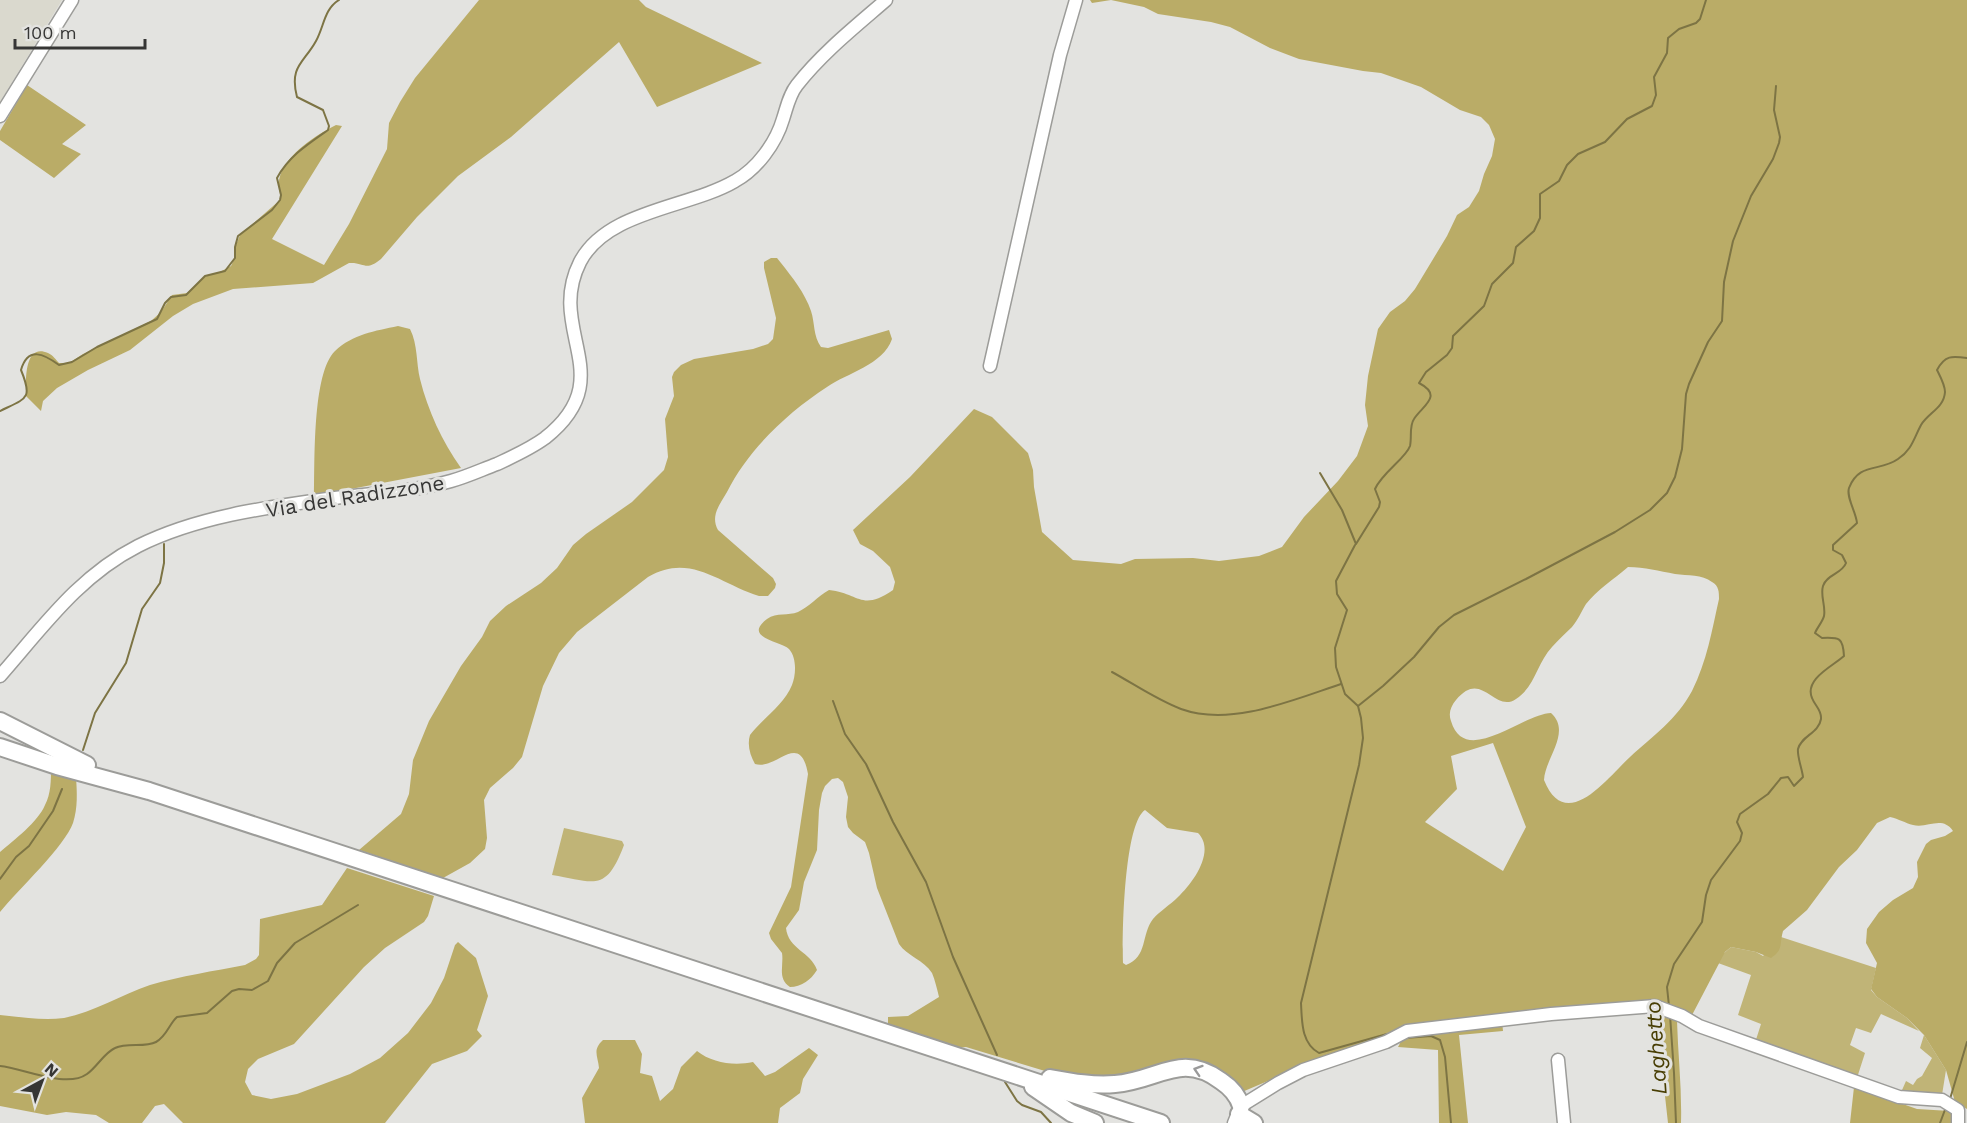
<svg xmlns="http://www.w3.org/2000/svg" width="1967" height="1123" font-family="'Work Sans',sans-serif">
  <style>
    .built { fill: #dad9ce }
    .green { fill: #c0b477 }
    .forest { fill: #baac67; fill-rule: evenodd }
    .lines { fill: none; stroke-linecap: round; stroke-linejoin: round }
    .stream { stroke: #7d7444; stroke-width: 2 }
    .minor-casing { stroke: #9c9c99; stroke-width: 15 }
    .major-casing { stroke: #9c9c99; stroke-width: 20 }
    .minor { stroke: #fff; stroke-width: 12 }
    .major { stroke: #fff; stroke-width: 16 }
    .oneway { stroke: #9a9a9a }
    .labels { text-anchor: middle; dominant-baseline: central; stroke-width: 6; stroke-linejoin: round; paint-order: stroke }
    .street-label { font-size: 21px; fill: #363635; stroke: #e3e3e0 }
    .water-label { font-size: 22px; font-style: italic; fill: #483e04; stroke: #e3e3e0 }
  </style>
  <rect width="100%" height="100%" fill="#e3e3e0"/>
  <polygon class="built" points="0,0 62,0 0,102"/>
  <g class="green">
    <path d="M564 828 622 841 624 845C606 893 595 882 552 875Z"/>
    <polygon points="1781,937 1876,968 1871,990 1877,997 1907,1018 1919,1031 1881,1014 1871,1033 1856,1028 1850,1045 1865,1053 1856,1081 1754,1046 1761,1024 1738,1015 1751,975 1718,963 1723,954 1731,947 1756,952 1763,956"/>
    <polygon points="1924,1035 1946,1070 1942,1095 1899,1097 1906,1081 1913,1085 1917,1079 1922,1076 1932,1058 1920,1048"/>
  </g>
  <g class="forest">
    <path d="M479 0H639L646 7 762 63 657 107 619 42 511 137 458 176 417 217 381 259C365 272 365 262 349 263L313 283 233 289 193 304 173 316 130 350 88 370 57 388 43 401 41 411 26 396C26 384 23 342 48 353 53 355 56 360 59 363H69L83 354 151 321 161 312 172 295 187 293 204 277 220 272 231 266 236 255V245L240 235 280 200C281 192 277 184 280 176 287 154 316 135 336 125L342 126 272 239 324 265 349 224 387 149 389 123 400 102 415 78Z"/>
    <path d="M1090 0H1967V1109L1955 1102 1946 1070 1924 1035 1907 1018 1877 997 1871 989 1877 963 1866 943 1867 929 1879 912 1893 900 1913 888 1918 877 1917 862 1926 844 1931 840 1945 836 1953 831C1942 815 1927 829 1913 825 1905 823 1899 819 1890 817L1877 823 1857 850 1839 867 1807 910 1783 931C1779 945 1784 949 1771 958L1756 952 1731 947 1725 952 1691 1017 1662 1003 1502 1021 1503 1031 1459 1035 1468 1123H1439L1438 1050 1398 1047 1406 1032 1282 1075 1242 1092 1210 1068 1102 1080 1045 1071 966 1047 957 1048 888 1025V1017L908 1016 939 997C937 989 935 980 932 973 924 960 907 956 899 944L877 888 869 853 865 842 853 833 848 827 846 817 848 797 843 782 838 778 832 779 825 786 822 793 819 810 817 850 804 882 799 910 786 928C788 949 811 952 817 970 811 980 801 987 790 987 777 978 784 966 782 953L771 939 769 933 791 887 808 774C800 729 776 771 755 764 750 755 747 745 750 735 763 718 784 705 792 685 796 675 797 658 789 649 781 641 742 638 767 619 777 612 788 616 798 612 809 607 818 596 829 590 859 593 861 612 893 590L895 582 890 567 873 551 860 544 853 530 910 477 974 409 992 417 1028 453 1033 470 1034 487 1042 532 1073 560 1121 564 1135 559 1193 558 1219 561 1259 556 1282 547 1304 517 1338 481 1357 456 1368 426 1365 405 1368 376 1378 329 1390 312 1405 301 1415 289 1447 236 1457 215 1469 207 1479 191 1484 174 1492 156 1495 139 1489 125 1481 117 1460 110 1421 87 1381 73 1363 71 1299 59 1270 48 1230 27 1211 22 1158 14 1144 7 1111 0 1092 3ZM1628 567C1645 567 1659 571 1675 574 1688 576 1702 574 1712 582 1719 586 1719 592 1719 599 1712 630 1707 661 1692 691 1677 719 1653 736 1630 757 1608 777 1566 835 1544 780 1545 758 1572 732 1551 713 1522 714 1465 768 1451 721 1448 713 1451 706 1456 700 1482 668 1494 714 1516 699 1535 687 1537 663 1552 647 1558 640 1565 634 1572 627 1578 620 1581 612 1586 604 1597 590 1614 579 1628 567ZM1493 743 1526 827 1503 871 1425 822 1457 789 1451 756ZM1145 810 1167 828 1198 833C1216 851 1193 883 1178 897 1170 905 1160 911 1153 919 1141 934 1148 957 1126 965L1123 963C1122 935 1124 824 1145 810Z"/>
    <polygon points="27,85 86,125 62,144 81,154 54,178 0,140 0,131"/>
    <path d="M771 258H777L781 263C792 277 805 293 811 311 815 323 813 336 821 347L828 348 889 330 892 339C883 365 847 373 827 387 787 413 748 450 727 492 720 504 710 516 718 530L773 578 776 584 775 588 768 596H759C720 584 690 552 648 577L577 632 559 653 543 686 522 757 513 768 490 788 484 800 487 838 485 849 470 863 443 878 359 850 401 814 409 794 413 760 429 721 461 666 482 637 490 621 506 606 541 583 557 568 573 545 586 534 632 502 664 470 668 457 665 419 674 396 672 377 674 372 681 365 694 359 753 349 768 344 773 339 776 318 764 268V262Z"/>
    <path d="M398 326 410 329C418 345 416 363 420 379 428 411 442 441 461 468L314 496C315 463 312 373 335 351 353 334 375 331 398 326Z"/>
    <path d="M51 768 76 777C77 792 78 808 73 823 65 846 18 890 0 912V852C14 840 38 822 45 805 51 794 51 780 51 768Z"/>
    <path d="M347 868 434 896 428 916 424 922 385 948 364 967 294 1044 258 1059 248 1069 245 1082 252 1095 271 1099 297 1094 350 1074 380 1058 408 1033 431 1003 444 978 455 945 458 942 476 958 488 996 477 1030 482 1036 467 1051 432 1064 385 1123H183L164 1104 155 1106 142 1123H109L96 1115 66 1112 47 1115 0 1106V1015C21 1017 43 1021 64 1018 94 1012 121 995 150 985 181 976 214 971 245 965L256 959 259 955 260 919 322 905Z"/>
    <path d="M1655 1006 1675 1015 1677 1021C1678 1055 1682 1089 1681 1123H1668Z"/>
    <path d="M603 1040H635L642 1054 640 1073 652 1076 660 1101 673 1089 681 1067 697 1051C712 1063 734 1066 753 1062L765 1076 775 1072 809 1048 818 1055 803 1079 800 1093 780 1108 778 1123H585L582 1098 599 1068C598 1056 592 1050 603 1040Z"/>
    <polygon points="1854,1087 1917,1109 1950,1111 1954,1115 1954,1123 1850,1123"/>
  </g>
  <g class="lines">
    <g class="stream">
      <path d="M0 411C27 398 33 399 21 370 28 346 44 354 59 365L72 362 97 347 157 319 165 303 171 297 186 295 205 276 225 271 235 258V247L238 236 272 210 280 200 281 195 277 178C289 156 308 144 328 130L329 126 323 110 297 97C289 66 304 63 316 41 324 27 324 9 339 0"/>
      <path d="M1320 473 1342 510 1356 544 1379 507 1380 502 1375 489C1382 473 1406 458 1410 446 1412 437 1409 426 1414 419 1422 406 1444 396 1419 383L1426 372 1447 355 1452 348 1453 336 1484 306 1492 284 1513 263 1516 247 1534 231 1540 218V194L1559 181 1567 165 1578 154 1605 142 1627 119 1652 106 1656 95 1654 77 1667 53 1668 38 1679 29 1696 23 1700 19 1706 0"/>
      <path d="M1355 545 1336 581 1337 594 1347 610 1335 648 1336 667 1345 694 1358 706 1361 718 1363 738 1359 765 1301 1003C1302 1021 1301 1043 1319 1053L1387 1034 1391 1035"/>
      <path d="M1112 672C1134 684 1157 700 1181 709 1231 727 1293 700 1341 684"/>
      <polyline points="833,701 845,734 866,764 893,822 926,882 953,957 997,1055"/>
      <polyline points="1358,706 1383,686 1414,657 1439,627 1454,615 1526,579 1615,532 1650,510 1667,493 1675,477 1682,449 1686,394 1689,384 1708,342 1722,321 1724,282 1733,241 1751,196 1773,159 1779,143 1780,137 1774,110 1776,86"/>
      <polyline points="83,750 95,713 126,663 142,609 160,583 164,563 164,544"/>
      <polyline points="0,879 16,857 29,846 53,811 62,789"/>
      <path d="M1669 1006 1667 987 1674 964 1702 922 1706 895 1711 880 1740 841 1742 833 1737 822 1740 814 1768 794 1781 778 1788 777 1794 786 1803 777C1802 769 1797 756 1798 749 1801 736 1819 733 1821 719 1822 710 1815 706 1812 698 1804 679 1833 666 1844 656 1843 638 1840 637 1822 638L1815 633C1817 628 1823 621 1824 616 1826 606 1820 596 1823 586 1827 574 1842 574 1846 563L1842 555 1833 550V545L1857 523C1856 512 1846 497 1849 488 1859 462 1880 472 1898 459 1912 450 1914 438 1921 425 1928 413 1944 408 1945 392 1945 385 1940 376 1937 370 1945 355 1952 356 1967 358"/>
      <polyline points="1670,1015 1674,1073 1676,1123"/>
      <polyline points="1405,1038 1431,1036 1440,1040 1445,1057 1451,1123"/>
      <path d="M0 1066C23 1068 66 1089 87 1074 97 1067 104 1053 115 1048 127 1042 145 1048 156 1042 167 1036 169 1024 177 1017L207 1013 232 991 239 989 252 990 268 981 277 963 295 943 358 905"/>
      <polyline points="1005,1082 1017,1101 1022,1105 1041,1112 1051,1123"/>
      <polyline points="1950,1099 1967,1042"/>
      <polyline points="1940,1123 1946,1107"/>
    </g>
    <g class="minor-casing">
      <g id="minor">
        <polyline points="0,116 72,0"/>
        <polyline points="990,366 1060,55 1076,0"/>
        <path d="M0 676C43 627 79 576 138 546 198 516 269 507 335 498 374 493 412 492 451 481 466 477 481 470 497 464 514 456 530 449 545 438 622 377 545 331 580 262 607 210 689 208 735 181 757 169 776 143 783 119 787 107 789 95 797 85 822 53 856 26 886 0"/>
        <polyline points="1558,1060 1564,1123"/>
        <polyline points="1234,1123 1241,1106 1278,1083 1303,1070 1386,1042 1407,1031 1551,1014 1655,1006 1682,1016 1699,1026 1899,1097 1942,1100 1958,1110 1958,1123"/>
      </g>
    </g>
    <g class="major-casing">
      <g id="major">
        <polyline points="0,721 87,765"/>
        <polyline points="0,747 57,766 149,791 1161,1123"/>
        <path d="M1050 1078C1072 1082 1094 1086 1115 1084 1158 1081 1181 1051 1221 1081 1230 1087 1238 1096 1241 1106"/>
        <polyline points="1033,1087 1071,1113 1095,1123"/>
        <polyline points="1239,1114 1254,1123"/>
      </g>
    </g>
    <use href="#minor" class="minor"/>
    <use href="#major" class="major"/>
  </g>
  <defs><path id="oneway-chevron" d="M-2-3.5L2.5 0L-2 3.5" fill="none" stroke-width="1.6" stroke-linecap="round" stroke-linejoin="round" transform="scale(1.5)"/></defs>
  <use class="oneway" href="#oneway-chevron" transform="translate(1198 1070) rotate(-162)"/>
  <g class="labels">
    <g class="street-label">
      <text transform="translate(355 496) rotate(-9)">Via del Radizzone</text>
    </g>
    <g class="water-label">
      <text transform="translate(1656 1048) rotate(-94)">Laghetto</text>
    </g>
  </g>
  <g transform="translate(42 1081) rotate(41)" stroke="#e3e3e0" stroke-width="4.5" paint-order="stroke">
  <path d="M0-4.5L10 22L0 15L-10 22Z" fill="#363635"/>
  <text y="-9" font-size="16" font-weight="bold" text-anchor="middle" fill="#363635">N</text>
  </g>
  <path d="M15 39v9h130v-9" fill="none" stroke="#363635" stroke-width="3"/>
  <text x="24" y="39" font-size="18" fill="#363635" stroke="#e3e3e0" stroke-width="4.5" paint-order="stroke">100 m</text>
</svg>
